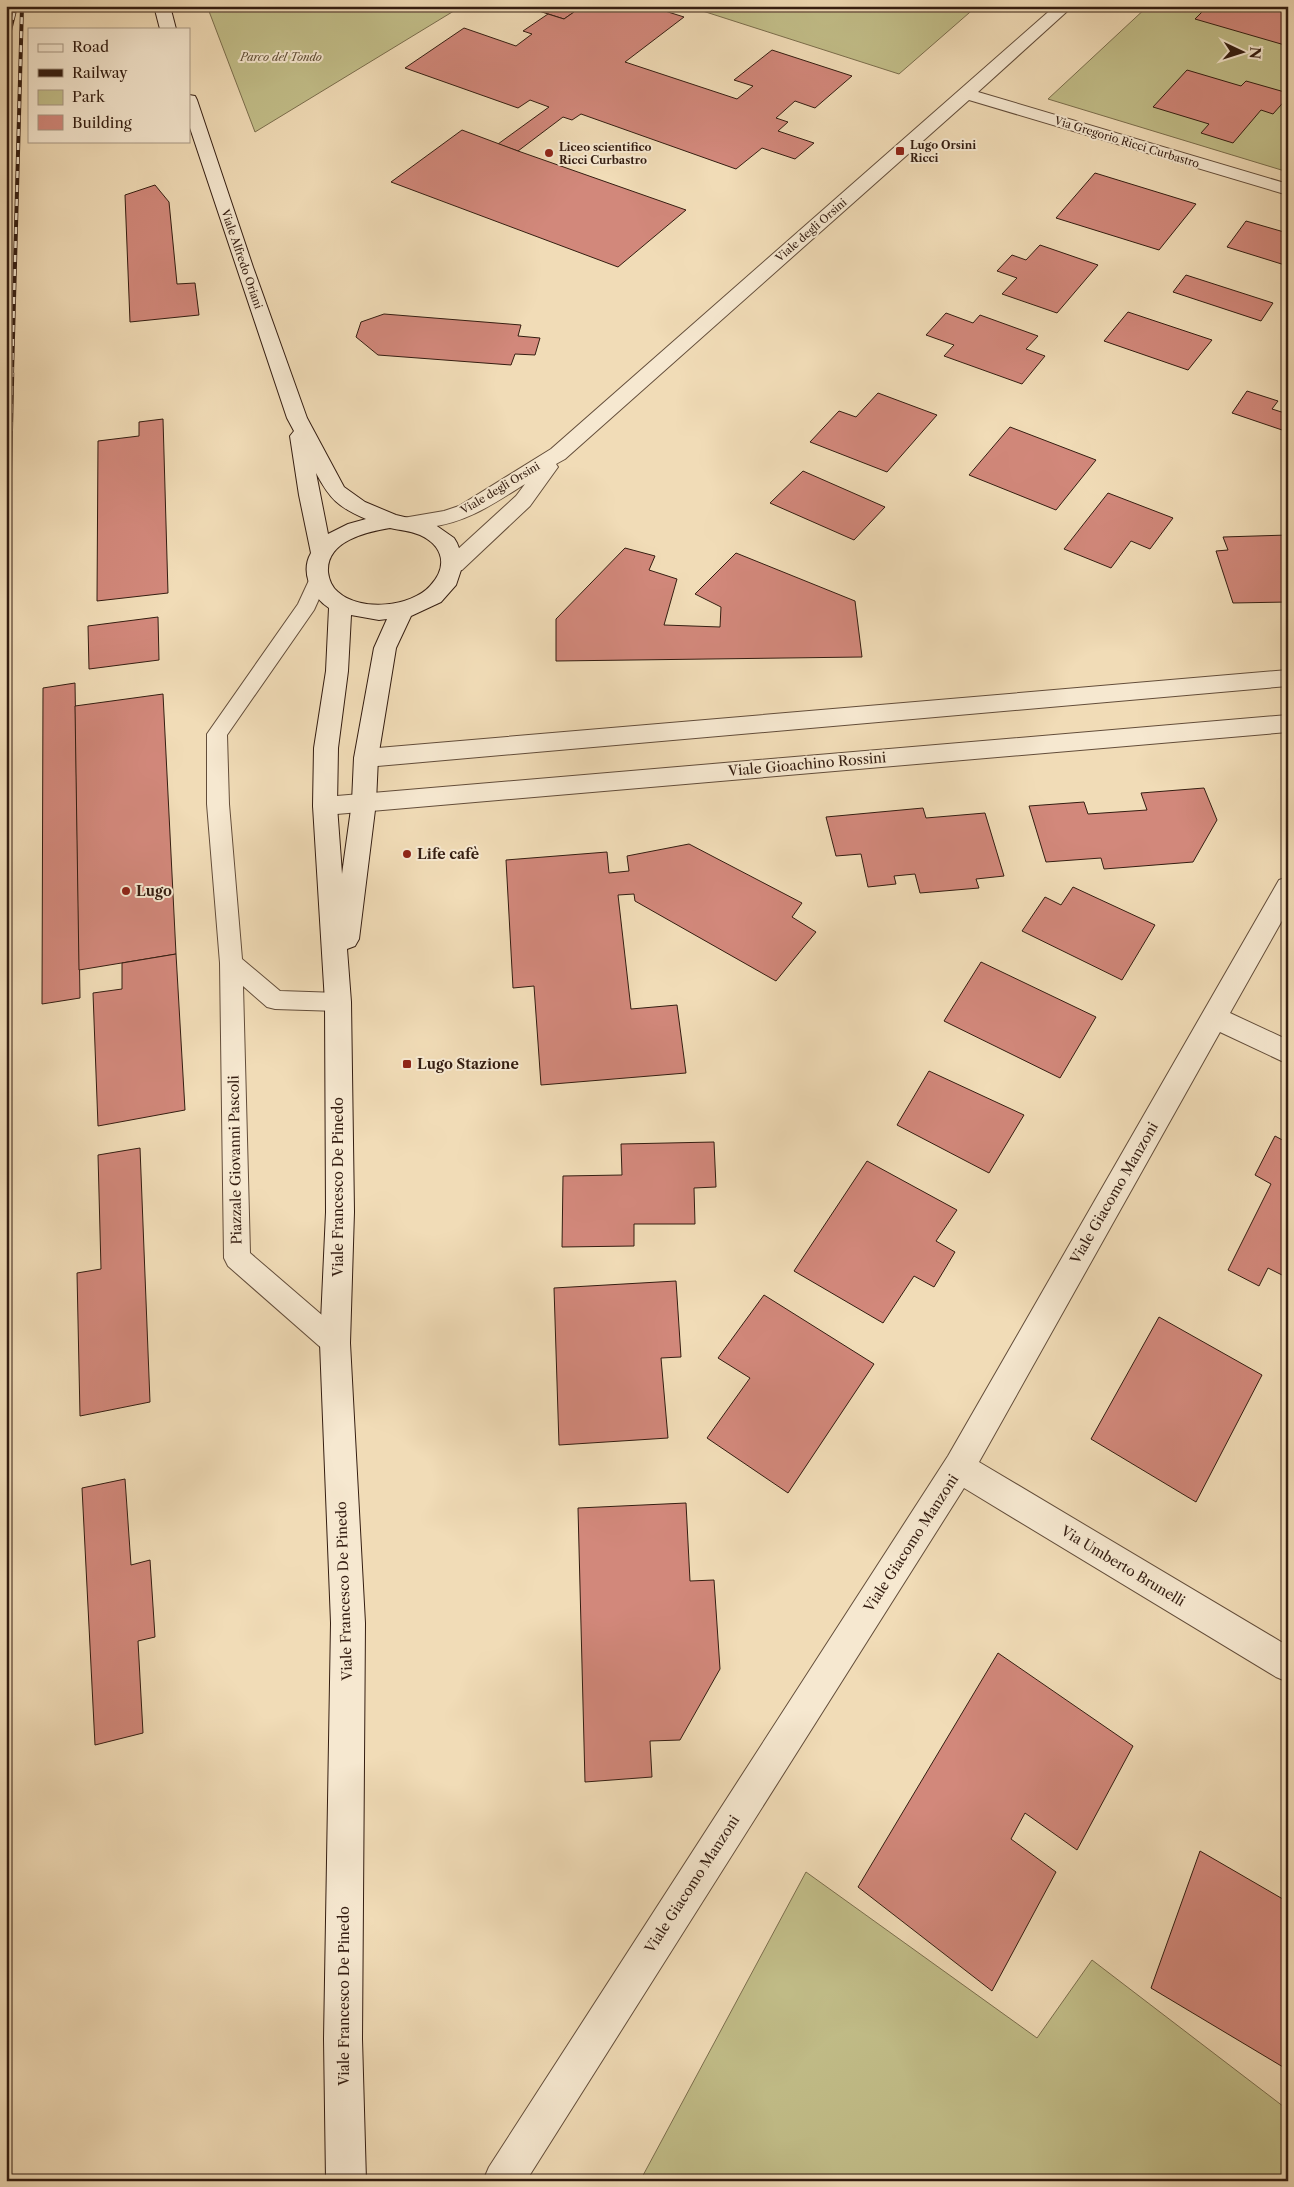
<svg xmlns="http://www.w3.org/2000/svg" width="1294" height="2187" font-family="'Libre Caslon Text',serif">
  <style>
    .green { fill: #c2be89; stroke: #7b6e4d }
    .building { fill: #d2887b; stroke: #341d11 }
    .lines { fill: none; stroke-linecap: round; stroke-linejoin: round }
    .lane-casing { stroke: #634d3a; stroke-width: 2 }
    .street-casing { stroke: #634d3a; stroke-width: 2 }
    .secondary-casing { stroke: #341d11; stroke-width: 2 }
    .lane { fill: #f6e8d0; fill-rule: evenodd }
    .street { fill: #f6e8d0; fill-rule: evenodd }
    .secondary { fill: #f6e8d0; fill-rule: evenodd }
    .rail-far1-casing { stroke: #341d11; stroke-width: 4 }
    .rail-casing { stroke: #341d11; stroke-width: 4.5 }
    .rail-far1 { stroke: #f6e8d0; stroke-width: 2.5; stroke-dasharray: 7; stroke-linecap: butt }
    .rail { stroke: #f6e8d0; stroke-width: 3; stroke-dasharray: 9; stroke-linecap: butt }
    .poi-dot { fill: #8f2418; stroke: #f6e8d0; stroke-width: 2 }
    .labels { text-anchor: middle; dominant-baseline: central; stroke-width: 4; stroke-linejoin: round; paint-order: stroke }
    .far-park-label { font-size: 11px; font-style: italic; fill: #5f4d35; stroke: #f6e8d0 }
    .far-street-label { font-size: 11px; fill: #341d11; stroke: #f6e8d0 }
    .far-poi-label { font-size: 11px; font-weight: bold; fill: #341d11; stroke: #f6e8d0; text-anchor: start }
    .street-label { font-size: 14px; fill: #341d11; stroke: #f6e8d0 }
    .poi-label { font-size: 14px; font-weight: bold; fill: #341d11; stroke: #f6e8d0; text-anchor: start }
  </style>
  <rect width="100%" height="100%" fill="#f1dcb7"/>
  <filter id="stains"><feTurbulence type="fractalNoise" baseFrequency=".004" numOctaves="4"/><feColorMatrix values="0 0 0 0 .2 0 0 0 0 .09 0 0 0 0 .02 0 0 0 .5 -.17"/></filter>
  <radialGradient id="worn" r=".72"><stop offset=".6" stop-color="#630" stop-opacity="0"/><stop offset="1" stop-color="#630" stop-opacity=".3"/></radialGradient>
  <g class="green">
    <polygon points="207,6 462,6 255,132"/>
    <polygon points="687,6 977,6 899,74"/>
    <polygon points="1148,6 1288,6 1288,172 1048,99"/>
    <polygon points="806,1872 1037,2038 1092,1960 1288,2110 1288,2181 640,2181"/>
  </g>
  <g class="building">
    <polygon points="523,6 557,6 574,12 564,19"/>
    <polygon points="557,6 649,6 684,17 625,62 737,99 753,86 734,80 772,50 852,76 815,108 795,101 776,118 788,122 778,131 814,143 795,159 762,148 736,169 581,114 572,120 563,117 518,151 498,144 549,107 530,100 518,108 405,68 464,28 516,46 532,34 523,31 548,14 564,19 574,12"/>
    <polygon points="1208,6 1288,6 1288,46 1195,19"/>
    <polygon points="1187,70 1241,86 1246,81 1288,93 1288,97 1273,114 1261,110 1233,143 1201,133 1209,124 1153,107"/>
    <polygon points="462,130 518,151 686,210 618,267 391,182"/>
    <polygon points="1095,173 1196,204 1159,250 1056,218"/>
    <polygon points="155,185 169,202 177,284 195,283 199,315 130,322 125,195"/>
    <polygon points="1246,221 1284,232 1288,227 1288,266 1227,247"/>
    <polygon points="1040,245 1098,265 1057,313 1002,294 1017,278 997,271 1012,255 1026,260"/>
    <polygon points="1186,275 1273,303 1261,321 1173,292"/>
    <polygon points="1128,312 1212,340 1188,370 1104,341"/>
    <polygon points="946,313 973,323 980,315 1038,336 1026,349 1045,356 1022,384 944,356 954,345 926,335"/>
    <polygon points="384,314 521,325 518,336 540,338 535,355 515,354 511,365 378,355 356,337 361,322"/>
    <polygon points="1247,391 1278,401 1272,409 1288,414 1288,432 1232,413"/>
    <polygon points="878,393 937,415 887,472 810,442 839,411 856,417"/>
    <polygon points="163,419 168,593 97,601 98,441 139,436 139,422"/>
    <polygon points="1010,427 1096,460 1056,510 969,475"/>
    <polygon points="803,471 885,507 854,540 770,503"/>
    <polygon points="1108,493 1173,518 1150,549 1131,541 1111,568 1064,549"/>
    <polygon points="1288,535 1288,602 1233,603 1216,551 1228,550 1223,537"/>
    <polygon points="625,548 655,556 649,570 677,579 664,625 720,627 721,607 695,594 736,553 855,601 862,657 556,661 556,619"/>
    <polygon points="158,617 159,660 89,669 88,626"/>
    <polygon points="75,683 80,998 42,1004 43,688"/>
    <polygon points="163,694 176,954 79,970 75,706"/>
    <polygon points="1204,788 1217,820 1193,862 1104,869 1101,858 1046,862 1029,806 1084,802 1088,814 1147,810 1141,793"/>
    <polygon points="923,808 926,818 985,813 1004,876 976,879 979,888 920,893 915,874 894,876 896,884 868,887 861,854 836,856 826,817"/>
    <polygon points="689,844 802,903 792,917 816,932 776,981 635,901 634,894 618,895 631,1009 677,1005 686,1073 541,1085 534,986 513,988 506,860 607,852 609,873 629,871 627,856"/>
    <polygon points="1073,887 1155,925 1122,980 1022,931 1045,897 1061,905"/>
    <polygon points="176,954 185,1110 98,1126 93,993 122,989 122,963"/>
    <polygon points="981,962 1096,1017 1060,1078 944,1021"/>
    <polygon points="929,1071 1024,1115 989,1173 897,1125"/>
    <polygon points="1275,1136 1288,1143 1288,1278 1268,1268 1259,1286 1228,1270 1271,1184 1255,1175"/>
    <polygon points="714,1142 716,1187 694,1188 695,1224 634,1224 634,1246 562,1247 563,1176 622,1175 621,1144"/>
    <polygon points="140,1148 150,1402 80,1416 77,1273 101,1269 98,1155"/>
    <polygon points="867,1161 957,1210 936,1241 955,1252 934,1287 914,1276 883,1323 794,1271"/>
    <polygon points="676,1281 681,1357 661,1358 668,1438 559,1445 554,1288"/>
    <polygon points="764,1295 874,1364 788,1493 707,1438 750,1378 718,1358"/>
    <polygon points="1159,1317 1262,1375 1196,1502 1091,1439"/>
    <polygon points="125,1479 131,1565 150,1560 155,1637 138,1641 143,1733 95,1745 82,1488"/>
    <polygon points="686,1503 690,1581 714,1580 720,1669 680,1740 650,1741 652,1777 585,1782 578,1508"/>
    <polygon points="998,1653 1133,1746 1077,1850 1025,1813 1011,1839 1056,1872 992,1991 858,1887"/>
    <polygon points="1200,1851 1288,1902 1288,2070 1151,1988"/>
  </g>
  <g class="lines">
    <g class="lane-casing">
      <polygon id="lane" points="318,575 325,576 327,581 314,610 227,735 229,804 242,959 280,991 338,993 346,995 349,1002 346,1009 338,1011 275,1009 267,1007 243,986 250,1253 344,1334 348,1343 344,1352 335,1355 326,1352 228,1266 224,1258 220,963 207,804 207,734 298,604 311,576"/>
    </g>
    <g class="street-casing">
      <g id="street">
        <path d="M1055 6H1073L978 92 1288 184V195L969 100 565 459 556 464 558 467 530 506 462 570 454 572 446 570 443 565 446 560 516 496 525 484C493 504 468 522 430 527 421 529 413 530 403 528L400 523 403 518 444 511 459 506 551 449Z"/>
        <polygon points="1288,670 1288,686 366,767 358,764 354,758 358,752 366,749"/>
        <polygon points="1288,715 1288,732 325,815 316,812 313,806 316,800 325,797"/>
        <polygon points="1288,877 1288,910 1230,1013 1288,1040 1288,1064 1220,1032 979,1462 1288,1646 1288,1682 1276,1677 964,1488 526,2181 483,2181 489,2167 948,1456 1279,880"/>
      </g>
    </g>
    <g class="secondary-casing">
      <g id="secondary">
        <polygon points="154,6 170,6 176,29 160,29"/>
        <path d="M189 95 195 96 197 100 253 267 307 418 344 487 365 502 396 515 434 524 454 538 457 543 464 561 456 585 441 602 411 616 396 648 378 758 376 802 359 939 355 946 347 949 351 1002 354 1212 350 1343 365 1623 362 2039 366 2181H326L324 2039 331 1623 320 1343 326 1212 325 1002 313 806 314 748 326 671 329 608C311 596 300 572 311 553L299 495 290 436 294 431 287 418 189 125ZM316 473C330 499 338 507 366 519L348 524 328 534ZM390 528C399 530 411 531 420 535 444 546 448 567 430 586 411 607 360 612 338 592 332 587 329 580 328 572 326 541 366 532 390 528ZM351 615 379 620 387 619 374 648 354 758 352 802 342 874 337 806 338 748 348 671Z"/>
      </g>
    </g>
    <use href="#lane" class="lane"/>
    <use href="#street" class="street"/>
    <use href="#secondary" class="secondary"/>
    <g class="rail-far1-casing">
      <g id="rail-far1">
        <polyline points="6,47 16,6"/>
        <polyline points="12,374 22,6"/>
      </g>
    </g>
    <g class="rail-casing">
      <polyline id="rail" points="6,647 12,373"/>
    </g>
    <use href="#rail-far1" class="rail-far1"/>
    <use href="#rail" class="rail"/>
  </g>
  <g class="poi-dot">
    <rect x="895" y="146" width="10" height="10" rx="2.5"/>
    <circle cx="549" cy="153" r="5"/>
    <circle cx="407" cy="854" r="5"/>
    <circle cx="126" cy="891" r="5"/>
    <rect x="402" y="1059" width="10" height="10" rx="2.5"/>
  </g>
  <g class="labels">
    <g class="far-park-label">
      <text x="281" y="57">Parco del Tondo</text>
    </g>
    <g class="far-street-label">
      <text transform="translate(1127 142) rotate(17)">Via Gregorio Ricci Curbastro</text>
      <text transform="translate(811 230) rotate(-41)">Viale degli Orsini</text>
      <text transform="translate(242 259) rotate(71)">Viale Alfredo Oriani</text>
      <text transform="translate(500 488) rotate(-31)">Viale degli Orsini</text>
    </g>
    <g class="far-poi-label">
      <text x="910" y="145">Lugo Orsini<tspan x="910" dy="13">Ricci</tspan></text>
      <text x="559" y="147">Liceo scientifico<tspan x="559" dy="13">Ricci Curbastro</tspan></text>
    </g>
    <g class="street-label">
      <text transform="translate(807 764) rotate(-5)">Viale Gioachino Rossini</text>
      <text transform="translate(235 1160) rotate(-91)">Piazzale Giovanni Pascoli</text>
      <text transform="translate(338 1187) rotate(-90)">Viale Francesco De Pinedo</text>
      <text transform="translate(1114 1193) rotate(-60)">Viale Giacomo Manzoni</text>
      <text transform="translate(911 1543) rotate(-57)">Viale Giacomo Manzoni</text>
      <text transform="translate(1123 1566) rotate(31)">Via Umberto Brunelli</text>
      <text transform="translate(344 1591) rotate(-92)">Viale Francesco De Pinedo</text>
      <text transform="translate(692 1884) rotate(-57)">Viale Giacomo Manzoni</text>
      <text transform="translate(344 1996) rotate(-90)">Viale Francesco De Pinedo</text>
    </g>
    <g class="poi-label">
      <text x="417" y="854">Life cafè</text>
      <text x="136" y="891">Lugo</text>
      <text x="417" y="1064">Lugo Stazione</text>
    </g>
  </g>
  <rect width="1294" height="2187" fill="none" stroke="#f1dcb7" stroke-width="25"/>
  <rect x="8" y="8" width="1279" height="2172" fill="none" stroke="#341d11" stroke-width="2.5"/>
  <rect x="12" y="12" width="1269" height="2162" fill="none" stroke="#341d11"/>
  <rect x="28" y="28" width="162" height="115" fill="#f6e8d0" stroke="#a89784"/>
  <rect x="38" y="44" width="25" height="8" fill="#f6e8d0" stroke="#a89784"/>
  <text x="72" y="52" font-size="15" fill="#341d11">Road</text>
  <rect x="38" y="69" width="25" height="8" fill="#341d11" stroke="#a89784"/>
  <text x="72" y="78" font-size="15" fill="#341d11">Railway</text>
  <rect x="38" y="90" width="25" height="15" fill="#c2be89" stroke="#a89784"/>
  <text x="72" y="102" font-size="15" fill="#341d11">Park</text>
  <rect x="38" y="115" width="25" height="15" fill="#d2887b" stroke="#a89784"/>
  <text x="72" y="128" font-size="15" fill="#341d11">Building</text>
  <g transform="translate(1242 52) rotate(94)" stroke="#f6e8d0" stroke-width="4" paint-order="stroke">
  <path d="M0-4L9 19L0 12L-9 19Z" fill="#341d11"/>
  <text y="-8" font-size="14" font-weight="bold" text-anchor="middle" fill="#341d11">N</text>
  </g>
  <rect width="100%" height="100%" filter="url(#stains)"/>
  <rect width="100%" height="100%" fill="url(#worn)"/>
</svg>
